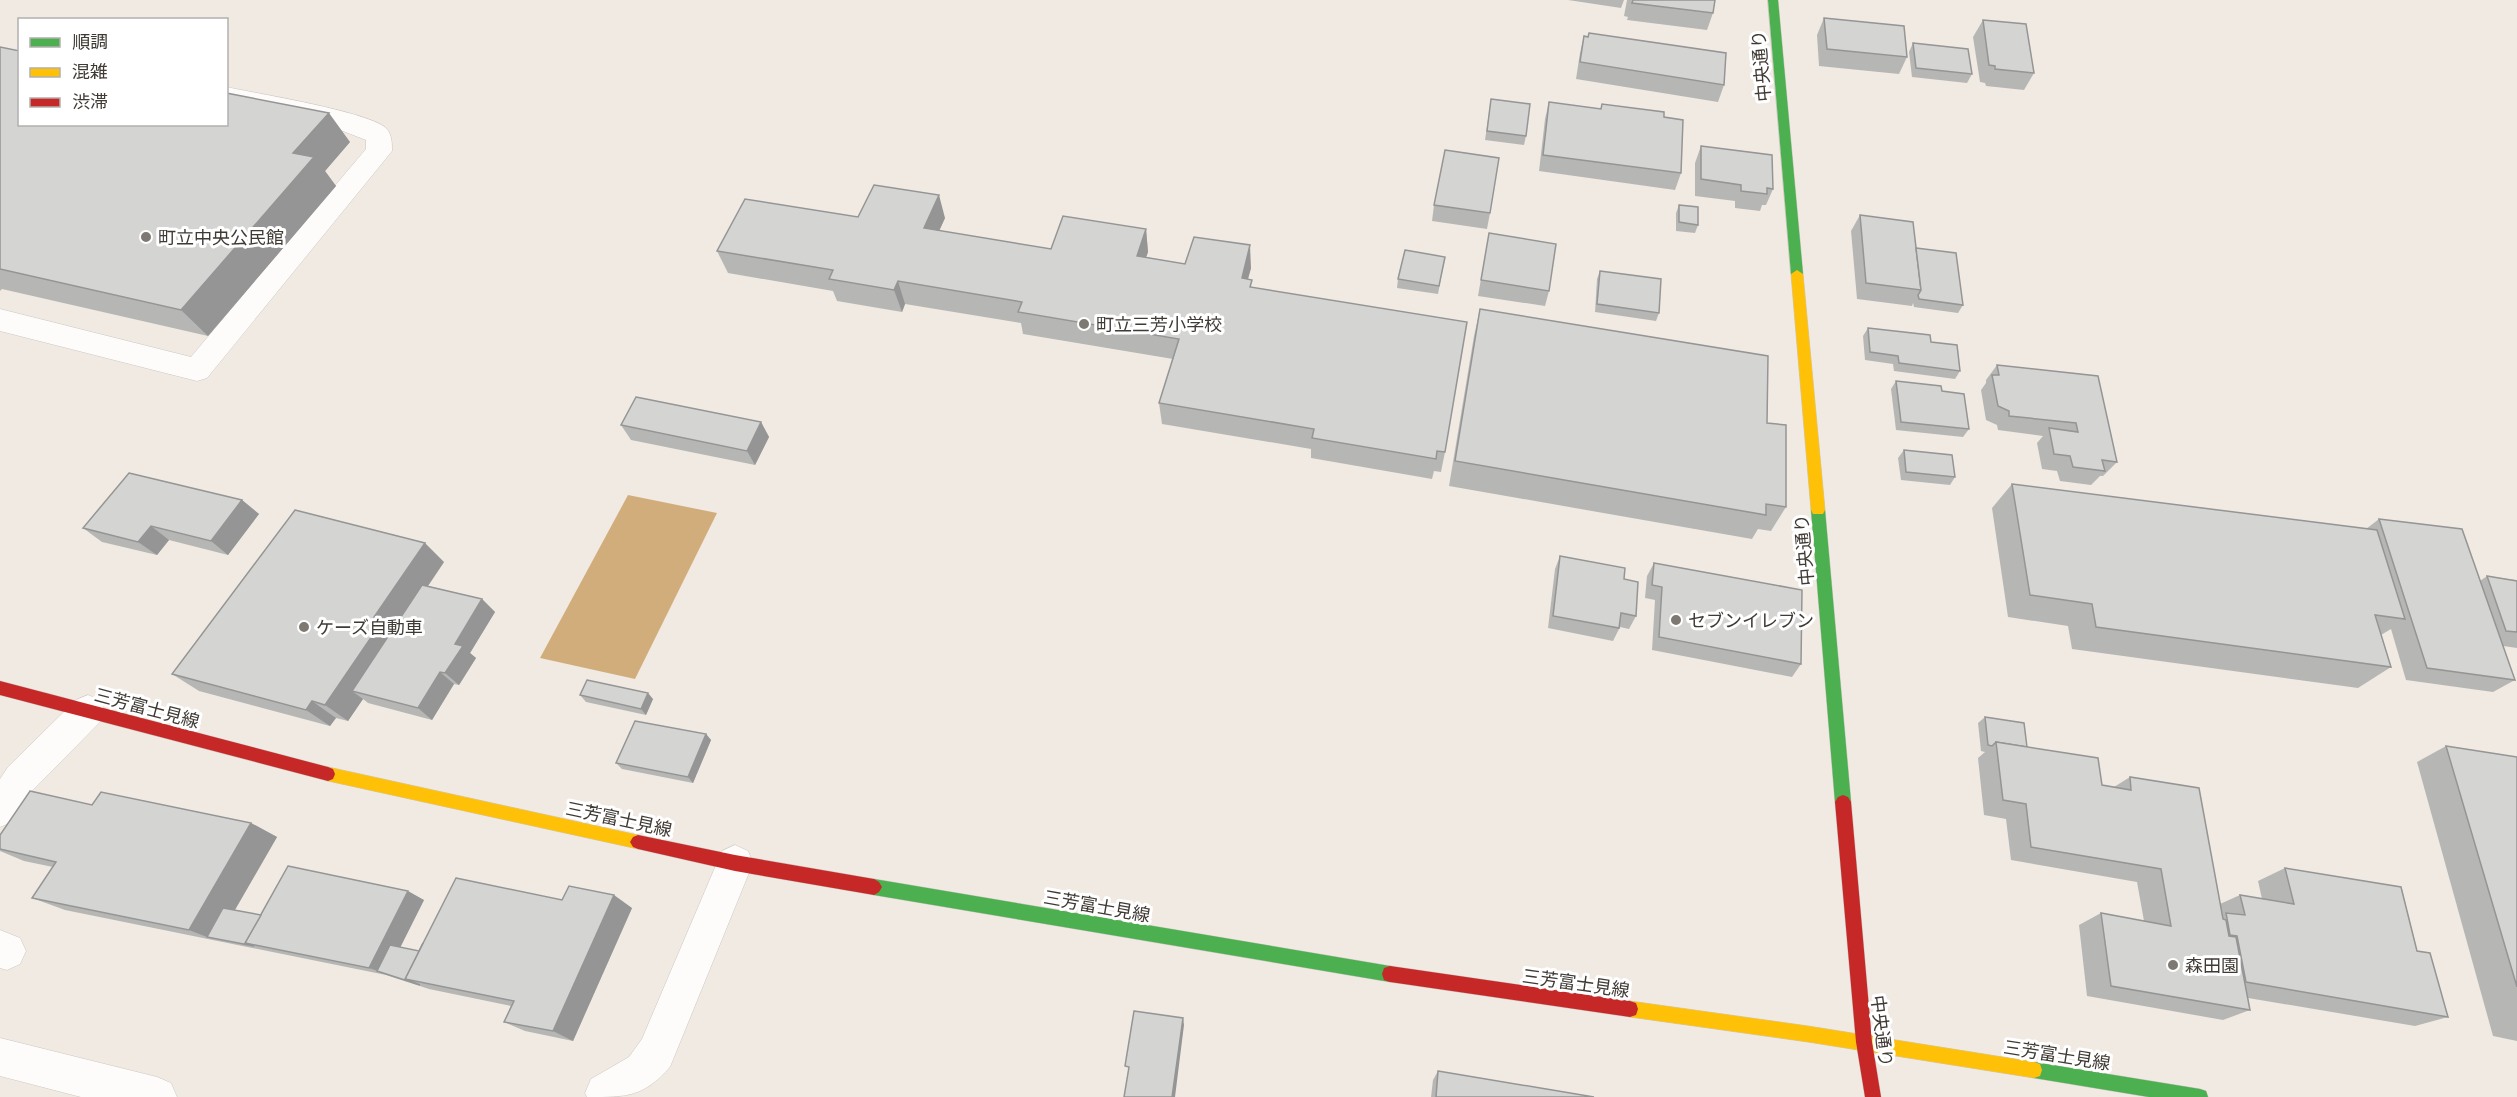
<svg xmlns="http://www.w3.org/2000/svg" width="2517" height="1097" font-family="'Titillium Web','Noto Sans JP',sans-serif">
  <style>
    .water { fill: #d2ad7c }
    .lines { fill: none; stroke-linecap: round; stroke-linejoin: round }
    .lane-casing { stroke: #ccc7c1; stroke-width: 1 }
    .fast-casing { stroke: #ccc7c1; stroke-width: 1 }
    .slow-casing { stroke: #ccc7c1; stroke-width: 1 }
    .jam-casing { stroke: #ccc7c1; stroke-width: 1 }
    .lane { fill: #fdfcfb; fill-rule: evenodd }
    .fast { fill: #4caf50; fill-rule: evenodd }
    .slow { fill: #ffc107; fill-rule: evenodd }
    .jam { fill: #c62828; fill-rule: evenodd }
    .wall { fill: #b6b7b5 }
    .shaded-wall { fill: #949594 }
    .building { fill: #d4d5d3; stroke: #949594; stroke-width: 1.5 }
    .poi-dot { fill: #7d7871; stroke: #fff; stroke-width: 2 }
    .labels { text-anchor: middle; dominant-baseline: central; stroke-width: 6; stroke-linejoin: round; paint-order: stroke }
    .street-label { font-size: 18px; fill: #3f3a34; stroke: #fff }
    .poi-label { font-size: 18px; fill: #3f3a34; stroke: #fff; text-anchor: start }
  </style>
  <rect width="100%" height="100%" fill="#f1eae3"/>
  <polygon class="water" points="628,495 717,513 635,679 540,658"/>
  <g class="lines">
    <g class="lane-casing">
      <g id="lane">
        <path d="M226 87C254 93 372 112 387 129 392 136 392 143 392 151L207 378 197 381 0 331V309L191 357 366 149V140L330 126 226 105Z"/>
        <polygon points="88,695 100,700 105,711 100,722 32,791 12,822 0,827 0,779 8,767 76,700"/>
        <path d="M735 845 748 851 753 863 670 1067C643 1097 628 1097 587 1097L585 1093 591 1079 629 1057 642 1039 722 851Z"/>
        <polygon points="0,930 20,938 26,951 20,964 7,970 0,968"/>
        <polygon points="0,1038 157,1077 171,1083 177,1097 81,1097 0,1076"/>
      </g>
    </g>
    <g class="fast-casing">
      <g id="fast">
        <polygon points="1768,0 1778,0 1803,274 1797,278 1791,274"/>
        <polygon points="1818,504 1823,506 1825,510 1851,802 1848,807 1843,809 1838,807 1835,802 1811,510 1813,506"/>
        <polygon points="874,879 1390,966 1396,968 1398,974 1396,980 1390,982 874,895 869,892 866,887 869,882"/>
        <polygon points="2034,1062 2200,1089 2206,1091 2208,1097 2149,1097 2034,1078 2028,1076 2026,1070 2028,1064"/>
      </g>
    </g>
    <g class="slow-casing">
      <g id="slow">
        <polygon points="1797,270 1803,274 1825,510 1823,514 1813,514 1811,510 1791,274"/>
        <polygon points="328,767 638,835 643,837 646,842 643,847 638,849 328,781 323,779 321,774 323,769"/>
        <polygon points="1630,1001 1808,1026 2034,1062 2040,1064 2042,1070 2040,1076 2034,1078 1808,1042 1630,1017 1624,1015 1622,1009 1624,1003"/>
      </g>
    </g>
    <g class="jam-casing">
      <g id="jam">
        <polygon points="0,681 328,767 333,769 335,774 333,779 328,781 0,695"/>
        <polygon points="1843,795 1848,797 1851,802 1872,1042 1881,1097 1865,1097 1856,1042 1835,802 1838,797"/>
        <polygon points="638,835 735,855 874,879 879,882 882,887 879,892 874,895 735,871 638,849 633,847 630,842 633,837"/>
        <polygon points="1390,966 1630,1001 1636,1003 1638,1009 1636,1015 1630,1017 1390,982 1384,980 1382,974 1384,968"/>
      </g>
    </g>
    <use href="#lane" class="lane"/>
    <use href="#fast" class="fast"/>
    <use href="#slow" class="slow"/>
    <use href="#jam" class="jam"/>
  </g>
  <g class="wall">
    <polygon points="1568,0 1624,0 1621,8"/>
    <polygon points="1627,0 1715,0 1713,13 1707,30 1627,20 1628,17 1624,16"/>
    <polygon points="1824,18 1907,57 1899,74 1819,66 1817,35"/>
    <polygon points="1983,20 2034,73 2024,90 1986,86 1985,83 1980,82 1973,37"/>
    <polygon points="1584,36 1724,85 1718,102 1576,79 1580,53"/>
    <polygon points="1913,43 1972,74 1967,83 1912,77 1909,52"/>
    <polygon points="0,47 350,142 325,171 336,186 208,336 2,289 0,291"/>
    <polygon points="1491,99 1526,136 1524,145 1485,140"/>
    <polygon points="1549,102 1601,109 1602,104 1664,117 1681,173 1675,190 1539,171 1545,119"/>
    <polygon points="1701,146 1773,189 1766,205 1762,205 1760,211 1735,208 1735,201 1695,196 1695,163"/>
    <polygon points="1434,205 1490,213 1487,229 1432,221"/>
    <polygon points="1679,205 1698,225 1695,233 1676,231 1676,213"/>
    <polygon points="1860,215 1916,248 1963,305 1958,313 1914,307 1913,303 1912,306 1857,299 1851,231"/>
    <polygon points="858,217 945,218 939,231 1051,249 1146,229 1148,252 1146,257 1185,264 1251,268 1248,279 1252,288 1445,452 1441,472 1434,471 1432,479 1311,458 1311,449 1162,424 1159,403 1173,359 1023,334 1021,323 905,304 902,312 837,301 833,291 728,273 717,251"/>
    <polygon points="1489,233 1549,291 1545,306 1478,296"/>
    <polygon points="1445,257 1438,294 1397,288 1398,279"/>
    <polygon points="1600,271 1659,313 1656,321 1595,312 1597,279"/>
    <polygon points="1480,309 1767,423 1786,507 1771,531 1758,529 1752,539 1449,486 1474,336"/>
    <polygon points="1868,328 1931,342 1960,371 1955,379 1894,371 1893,364 1865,360 1863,336"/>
    <polygon points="1997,365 2098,376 2117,462 2103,476 2100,476 2091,485 2060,481 2057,471 2042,469 2037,443 2043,436 1998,430 1997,425 1986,420 1981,390 1986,383 1986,380"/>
    <polygon points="1896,381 1942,391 1969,429 1963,437 1896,430 1891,389"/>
    <polygon points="761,422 769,437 755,465 631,440 621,425"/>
    <polygon points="1904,450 1955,477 1950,485 1901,480 1898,458"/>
    <polygon points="2012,484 2366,529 2379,519 2480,581 2487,576 2516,580 2517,580 2517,648 2503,646 2515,680 2493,692 2406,680 2391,629 2381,635 2391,667 2358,688 2072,649 2068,626 2008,617 1992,508"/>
    <polygon points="242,500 259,514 228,555 169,540 157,555 102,542 83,528"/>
    <polygon points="1560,556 1624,579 1636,616 1629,629 1620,627 1613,641 1548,628 1555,569"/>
    <polygon points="444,562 428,586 482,599 495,612 470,653 476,658 459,685 454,684 432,720 368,703 363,699 348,721 336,718 330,726 199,691 172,674"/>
    <polygon points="1654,563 1801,664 1792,677 1652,650 1655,600 1645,598 1647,576"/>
    <polygon points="580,695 653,699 646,715 586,702"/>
    <polygon points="1985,717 2027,747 2102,785 2114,787 2130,777 2220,904 2240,895 2262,899 2258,881 2285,868 2417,951 2448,1017 2415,1026 2248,998 2250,1010 2223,1020 2087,996 2079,925 2101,913 2144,921 2137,882 2011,860 2006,819 1984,815 1978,758 1985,752 1981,751 1978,723"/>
    <polygon points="706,734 711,740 693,783 622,769 616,763"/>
    <polygon points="2446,746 2517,757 2517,1041 2493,1036 2417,762"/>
    <polygon points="92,805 251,823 277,837 235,910 261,915 424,900 400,947 419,951 562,900 632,908 573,1041 525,1031 504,1022 511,1006 429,989 386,975 65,910 32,898 53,867 24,861 0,851 0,835"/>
    <polygon points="1438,1071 1594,1097 1431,1097 1433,1080"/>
  </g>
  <g class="shaded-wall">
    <polygon points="329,113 350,142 325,171 336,186 208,336 181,310 293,153"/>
    <polygon points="939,195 945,218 930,251 924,228"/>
    <polygon points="1146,229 1148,252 1139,278 1137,256"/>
    <polygon points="1250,245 1251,268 1242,300 1242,278"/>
    <polygon points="898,281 905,304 902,312 894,290"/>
    <polygon points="761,422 769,437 755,465 747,451"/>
    <polygon points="242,500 259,514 228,555 211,541"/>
    <polygon points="151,526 169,540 157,555 138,542"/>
    <polygon points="425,543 444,562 397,632 352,691 363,699 348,721 325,705 374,617"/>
    <polygon points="482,599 495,612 470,653 476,658 459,685 445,673 455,644"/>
    <polygon points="440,672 454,684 432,720 418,708"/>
    <polygon points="648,693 653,699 646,715 641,709"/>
    <polygon points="312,701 336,718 330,726 306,710"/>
    <polygon points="706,734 711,740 693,783 688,777"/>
    <polygon points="251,823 277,837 218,939 207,937 189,930"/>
    <polygon points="408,891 424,900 387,974 369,968"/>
    <polygon points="614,895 632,908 573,1041 553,1031"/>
    <polygon points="1183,1018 1184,1025 1175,1097 1172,1097"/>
  </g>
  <g class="building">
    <polygon points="1633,0 1715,0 1713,13 1632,3"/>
    <polygon points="1824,18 1904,26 1907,57 1827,49"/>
    <polygon points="1983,20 2026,24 2034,73 1995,69 1995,66 1989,65"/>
    <polygon points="1589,33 1726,53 1724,85 1580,62 1584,36 1588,37"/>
    <polygon points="1913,43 1968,49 1972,74 1916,68"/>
    <polygon points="0,47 20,51 20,124 226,124 226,93 329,113 293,153 314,157 181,310 0,269"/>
    <polygon points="1491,99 1530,104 1526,136 1487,131"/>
    <polygon points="1549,102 1601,109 1602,104 1664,112 1664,117 1683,120 1681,173 1543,155"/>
    <polygon points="1701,146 1772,155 1773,189 1767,188 1767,194 1741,191 1741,185 1701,179"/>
    <polygon points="1445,150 1499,158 1490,213 1434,205"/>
    <polygon points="874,185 939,195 924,228 1051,249 1063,216 1146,229 1137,256 1185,264 1194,237 1250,245 1242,278 1252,280 1250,287 1467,322 1445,452 1437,451 1436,459 1312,438 1314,429 1159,403 1179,339 1018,312 1022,302 898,281 894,290 829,279 833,270 717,251 745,199 858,217"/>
    <polygon points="1679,205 1698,207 1698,225 1679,222"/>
    <polygon points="1860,215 1913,222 1921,290 1866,283"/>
    <polygon points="1489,233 1556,244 1549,291 1481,280"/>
    <polygon points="1916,248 1956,253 1963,305 1919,299 1918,295 1921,290"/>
    <polygon points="1405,250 1445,257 1439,286 1398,279"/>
    <polygon points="1600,271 1661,279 1659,313 1597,304"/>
    <polygon points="1480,309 1768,356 1767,423 1786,425 1786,507 1766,504 1766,515 1455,461"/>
    <polygon points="1868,328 1930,335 1931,342 1957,345 1960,371 1899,363 1898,356 1870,352"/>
    <polygon points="1997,365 2098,376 2117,462 2102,460 2105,471 2073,467 2070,456 2054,454 2049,428 2078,432 2076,423 2009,416 2009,411 1998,406 1992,375 1999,375"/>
    <polygon points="1896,381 1941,386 1942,391 1964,394 1969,429 1901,422"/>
    <polygon points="636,397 761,422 747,451 621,425"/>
    <polygon points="1904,450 1952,455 1955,477 1906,472"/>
    <polygon points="129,473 242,500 211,541 151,526 138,542 83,528"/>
    <polygon points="2012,484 2377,530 2405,619 2375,615 2391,667 2096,627 2092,604 2030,595"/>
    <polygon points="295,510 425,543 374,617 383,620 325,705 312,701 306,710 172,674"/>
    <polygon points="2379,519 2462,529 2515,680 2427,668"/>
    <polygon points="1560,556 1625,568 1624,579 1638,582 1636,616 1621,613 1619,628 1553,616"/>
    <polygon points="1654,563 1802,590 1801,664 1659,637 1662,587 1652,585"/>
    <polygon points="2487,576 2517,581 2517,632 2506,631"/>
    <polygon points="422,585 482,599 455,644 463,646 445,673 440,672 418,708 352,691"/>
    <polygon points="587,680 648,693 641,709 580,695"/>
    <polygon points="1985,717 2024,723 2027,747 1996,742 1992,746 1988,745"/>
    <polygon points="635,721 706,734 688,777 616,763"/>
    <polygon points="1996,742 2098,758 2102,785 2131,790 2130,777 2199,788 2223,919 2226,920 2229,936 2236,937 2250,1010 2111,986 2101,913 2171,926 2161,869 2031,847 2026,804 2003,800"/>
    <polygon points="2446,746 2517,757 2517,987"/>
    <polygon points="30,791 92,805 101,792 251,823 189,930 32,898 56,862 0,849 0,835"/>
    <polygon points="288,866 408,891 369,968 245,943"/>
    <polygon points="2285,868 2401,887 2417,951 2430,953 2448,1017 2246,982 2237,936 2230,935 2226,913 2245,915 2240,895 2294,904"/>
    <polygon points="456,878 562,900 569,886 614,895 553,1031 504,1022 514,1001 405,979"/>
    <polygon points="223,908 261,915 245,943 254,946 207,937"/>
    <polygon points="423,943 405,979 420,985 377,971 390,945 419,951"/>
    <polygon points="1134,1011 1183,1018 1172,1097 1124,1097 1129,1067 1125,1066"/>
    <polygon points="1438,1071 1594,1097 1436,1097"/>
  </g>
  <g class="poi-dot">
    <circle cx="146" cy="237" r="6"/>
    <circle cx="1084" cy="324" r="6"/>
    <circle cx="1676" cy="620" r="6"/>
    <circle cx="304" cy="627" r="6"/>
    <circle cx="2173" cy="965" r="6"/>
  </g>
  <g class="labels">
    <g class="street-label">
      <text transform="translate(1761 66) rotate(-95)">中央通り</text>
      <text transform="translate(1804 550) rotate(-95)">中央通り</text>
      <text transform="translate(147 708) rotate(15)">三芳富士見線</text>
      <text transform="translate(619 819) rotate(12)">三芳富士見線</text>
      <text transform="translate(1097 906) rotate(10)">三芳富士見線</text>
      <text transform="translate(1576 983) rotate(8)">三芳富士見線</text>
      <text transform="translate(1882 1031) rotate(83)">中央通り</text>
      <text transform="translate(2057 1055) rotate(9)">三芳富士見線</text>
    </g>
    <g class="poi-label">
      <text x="158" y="237">町立中央公民館</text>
      <text x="1096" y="324">町立三芳小学校</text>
      <text x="1688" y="620">セブンイレブン</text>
      <text x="316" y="627">ケーズ自動車</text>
      <text x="2185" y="965">森田園</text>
    </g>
  </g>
  <rect x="18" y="18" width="210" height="108" fill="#ffffff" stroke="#b2b0ae" stroke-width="1.5"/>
  <rect x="30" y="38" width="30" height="9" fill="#4caf50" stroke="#b2b0ae" stroke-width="1.5"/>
  <text x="72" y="48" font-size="18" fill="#3f3a34">順調</text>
  <rect x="30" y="68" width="30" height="9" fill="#ffc107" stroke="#b2b0ae" stroke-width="1.5"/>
  <text x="72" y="78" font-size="18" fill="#3f3a34">混雑</text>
  <rect x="30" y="98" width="30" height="9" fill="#c62828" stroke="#b2b0ae" stroke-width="1.5"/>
  <text x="72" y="108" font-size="18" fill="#3f3a34">渋滞</text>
</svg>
